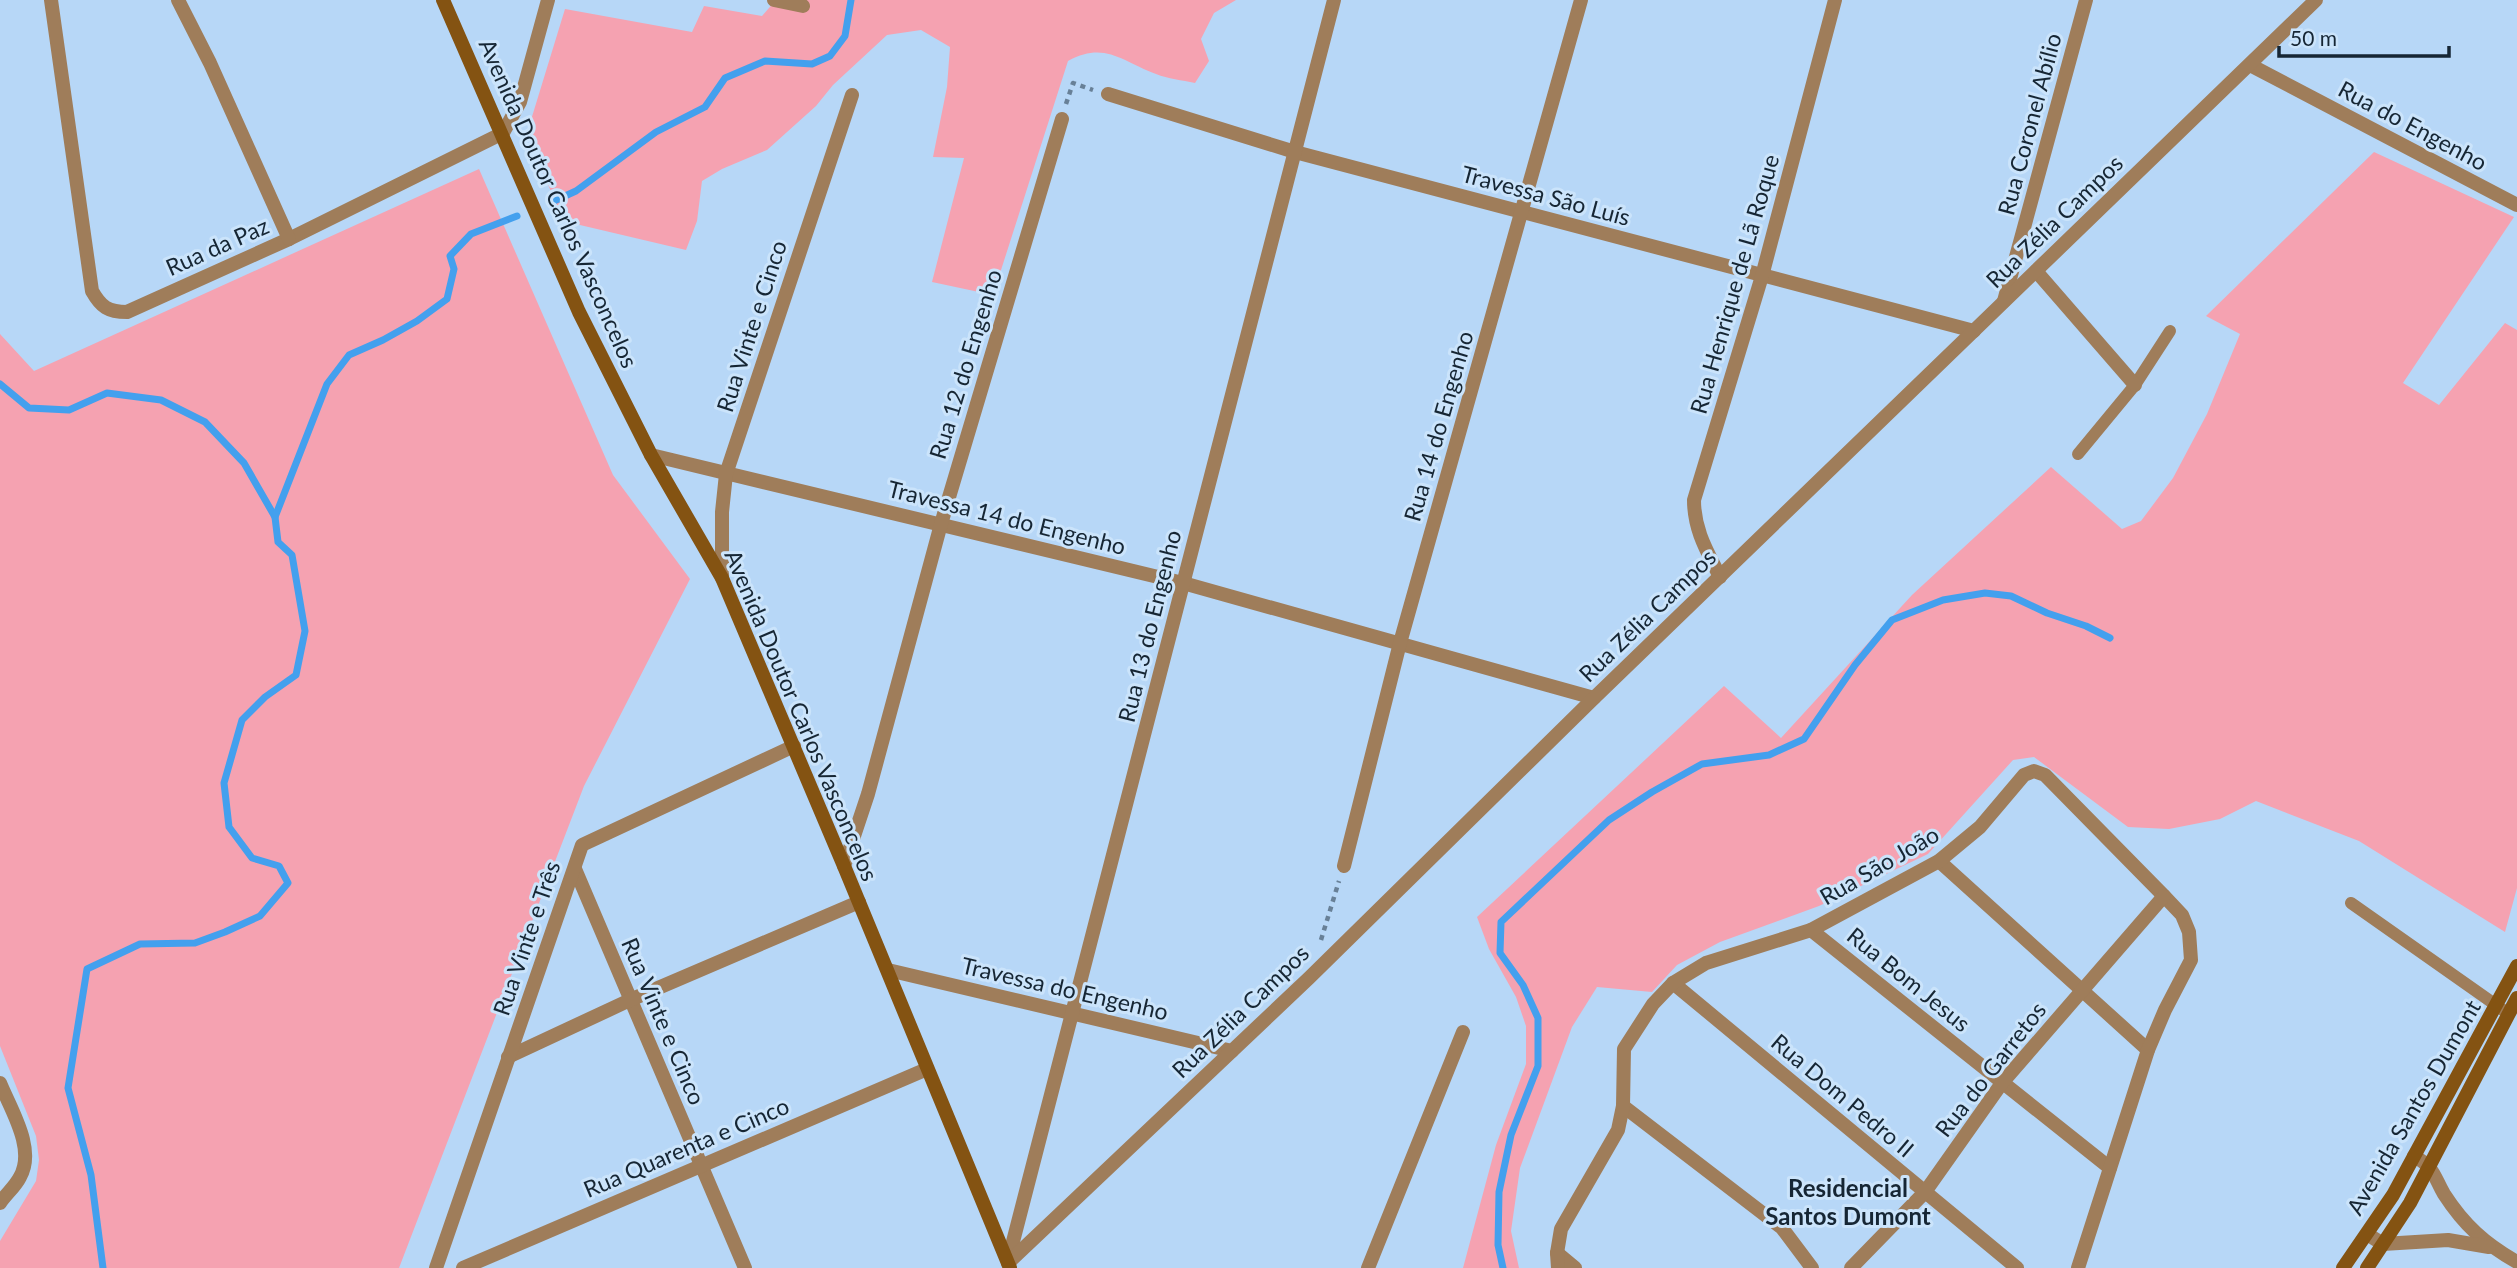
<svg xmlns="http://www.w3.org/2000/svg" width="2517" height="1268" font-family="Lato,sans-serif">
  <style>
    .green { fill: #f5a2b1 }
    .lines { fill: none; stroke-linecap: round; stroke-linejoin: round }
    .stream { stroke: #43a0ee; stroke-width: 7 }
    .path { stroke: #688097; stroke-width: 4.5; stroke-dasharray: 5 5; stroke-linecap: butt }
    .service { stroke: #9f7d5a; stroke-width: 12 }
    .minor { stroke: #9f7d5a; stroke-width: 14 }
    .tertiary { stroke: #9f7d5a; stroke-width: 14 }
    .secondary { stroke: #845312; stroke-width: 14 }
    .labels { text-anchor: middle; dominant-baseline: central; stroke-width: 6; stroke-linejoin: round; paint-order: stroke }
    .street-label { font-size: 23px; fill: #162634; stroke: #cbe4fb }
    .neighbourhood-label { font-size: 24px; font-weight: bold; fill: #162634; stroke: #cbe4fb }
  </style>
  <rect width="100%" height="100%" fill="#b7d7f7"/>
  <g class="green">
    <path d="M776 0H1236L1214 13 1201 39 1209 61 1195 83C1182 80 1168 79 1156 74 1121 61 1105 41 1068 61L993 295 932 282 964 158 933 157 947 87 950 47 921 30 887 35 833 85 816 106 767 150 722 169 702 181 697 221 686 250 563 221 527 133 565 9 692 32 704 6 762 16Z"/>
    <polygon points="2374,152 2514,217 2403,383 2439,405 2505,323 2517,330 2517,888 2505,932 2359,841 2256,801 2220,819 2169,829 2128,827 2034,757 2013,760 1928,854 1819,906 1720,942 1677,965 1652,992 1597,987 1572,1027 1520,1168 1511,1231 1519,1268 1463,1268 1496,1145 1526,1064 1526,1026 1516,997 1489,949 1477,917 1724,686 1781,738 1912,595 2051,467 2122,529 2141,521 2173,478 2207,414 2240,334 2206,316"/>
    <polygon points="479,169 613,475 690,579 584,786 399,1268 0,1268 0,1241 36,1181 39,1160 36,1136 0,1046 0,334 34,371"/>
  </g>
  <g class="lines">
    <g class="stream">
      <polyline points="554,201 576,191 656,132 705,107 725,78 765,61 812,64 830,56 845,36 851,0"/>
      <polyline points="0,384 29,408 69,410 107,393 161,400 205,422 244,463 275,517"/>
      <polyline points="103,1268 91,1175 68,1088 87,969 140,944 195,943 225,932 260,916 288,883 279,866 252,858 229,827 224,783 242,720 265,697 296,675 305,631 292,555 278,542 275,517 327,384 349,355 383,340 417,321 447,299 454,269 450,256 471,234 517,216"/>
      <polyline points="1503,1268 1498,1245 1499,1192 1511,1135 1538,1066 1538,1018 1523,985 1500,953 1501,922 1609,820 1652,792 1702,764 1769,755 1804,739 1855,665 1892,620 1943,600 1985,593 2011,596 2047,613 2086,626 2110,638"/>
    </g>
    <g class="path">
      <polyline points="1066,104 1073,83 1093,90"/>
      <polyline points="1321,940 1339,881"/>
    </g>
    <g class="service">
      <polyline points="2078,454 2135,385 2170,331"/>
      <polyline points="2351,903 2503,1010"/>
    </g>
    <g class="minor">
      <path d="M51 0 92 291C101 307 108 312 127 312L289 239 503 133 520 102 548 0"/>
      <polyline points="178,0 210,63 289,239"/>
      <polyline points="774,0 803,6"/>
      <polyline points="2250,65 2517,205"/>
      <polyline points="1108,94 1295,152 1974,331"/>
      <polyline points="2036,271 2135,385"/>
      <polyline points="2004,301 2086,0"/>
      <polyline points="651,455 1183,583 1594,698"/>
      <path d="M1720 577C1707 551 1694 530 1694 500L1762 276 1835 0"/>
      <polyline points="722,578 722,512 726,474 852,95"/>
      <polyline points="1939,861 2148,1050"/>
      <polyline points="844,866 868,794 941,524 1062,119"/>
      <polyline points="1344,866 1400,643 1581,0"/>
      <polyline points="575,869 745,1268"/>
      <polyline points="1811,930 2110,1168"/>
      <polyline points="888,970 1232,1051"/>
      <polyline points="1673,983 2017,1268"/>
      <polyline points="508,1057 630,1000 859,902"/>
      <path d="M0 1083C11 1110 36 1149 20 1177 15 1187 6 1194 0 1203"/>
      <polyline points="1623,1106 1782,1228 1812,1268"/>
      <path d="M2414 1156C2435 1168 2433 1175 2444 1194 2464 1225 2485 1244 2517 1262"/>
      <polyline points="2367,1234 2383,1244 2448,1240 2489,1247"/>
      <polyline points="1557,1253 1575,1268"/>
      <polyline points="436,1268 582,845 794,746"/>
      <polyline points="463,1268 927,1069"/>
      <polyline points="1368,1268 1463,1032"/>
      <polyline points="1558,1268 1557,1253 1561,1229 1618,1130 1623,1106 1624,1049 1653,1004 1673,983 1706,963 1811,930 1939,861 1980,827 2024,775 2034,771 2045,775 2164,896 2182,915 2189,932 2191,960 2165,1010 2148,1050 2078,1268"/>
      <polyline points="1851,1268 1925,1192 2002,1083 2164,896"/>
    </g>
    <g class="tertiary">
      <polyline points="1008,1261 1334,0"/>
      <polyline points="1008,1263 1309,978 1594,698 2316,0"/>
    </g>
    <g class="secondary">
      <polyline points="443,0 579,312 651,455 722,578 844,866 1010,1268"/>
      <polyline points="2343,1268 2393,1195 2517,966"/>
      <polyline points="2367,1268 2410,1203 2517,998"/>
    </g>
  </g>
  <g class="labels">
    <g class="street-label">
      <text transform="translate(2029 124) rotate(-75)">Rua Coronel Abílio</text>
      <text transform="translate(2413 125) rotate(28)">Rua do Engenho</text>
      <text transform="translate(1546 195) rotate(15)">Travessa São Luís</text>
      <text transform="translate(559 203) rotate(66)">Avenida Doutor Carlos Vasconcelos</text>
      <text transform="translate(2054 221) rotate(-44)">Rua Zélia Campos</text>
      <text transform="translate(217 246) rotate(-24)">Rua da Paz</text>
      <text transform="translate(1734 284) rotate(-74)">Rua Henrique de Lã Roque</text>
      <text transform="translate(751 326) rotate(-72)">Rua Vinte e Cinco</text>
      <text transform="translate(965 364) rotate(-73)">Rua 12 do Engenho</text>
      <text transform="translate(1438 426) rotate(-74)">Rua 14 do Engenho</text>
      <text transform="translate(1007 517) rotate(14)">Travessa 14 do Engenho</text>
      <text transform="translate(1647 615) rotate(-44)">Rua Zélia Campos</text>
      <text transform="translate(1149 626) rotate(-76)">Rua 13 do Engenho</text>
      <text transform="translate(802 715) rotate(67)">Avenida Doutor Carlos Vasconcelos</text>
      <text transform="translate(1879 865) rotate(-30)">Rua São João</text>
      <text transform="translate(526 938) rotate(-71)">Rua Vinte e Três</text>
      <text transform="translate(1909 979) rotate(39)">Rua Bom Jesus</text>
      <text transform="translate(1065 988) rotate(13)">Travessa do Engenho</text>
      <text transform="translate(1240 1011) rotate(-44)">Rua Zélia Campos</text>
      <text transform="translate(664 1021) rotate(67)">Rua Vinte e Cinco</text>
      <text transform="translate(1990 1069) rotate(-52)">Rua do Garretos</text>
      <text transform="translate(1843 1095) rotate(40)">Rua Dom Pedro II</text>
      <text transform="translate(2413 1107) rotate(-60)">Avenida Santos Dumont</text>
      <text transform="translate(686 1147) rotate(-23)">Rua Quarenta e Cinco</text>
    </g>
    <g class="neighbourhood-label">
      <text x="1848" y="1187">Residencial<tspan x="1848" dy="28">Santos Dumont</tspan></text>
    </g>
  </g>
  <path d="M2279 46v10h170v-10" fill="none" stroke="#162634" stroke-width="3.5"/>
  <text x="2290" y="46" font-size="21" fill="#162634" stroke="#cbe4fb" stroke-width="5" paint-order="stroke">50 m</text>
</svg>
